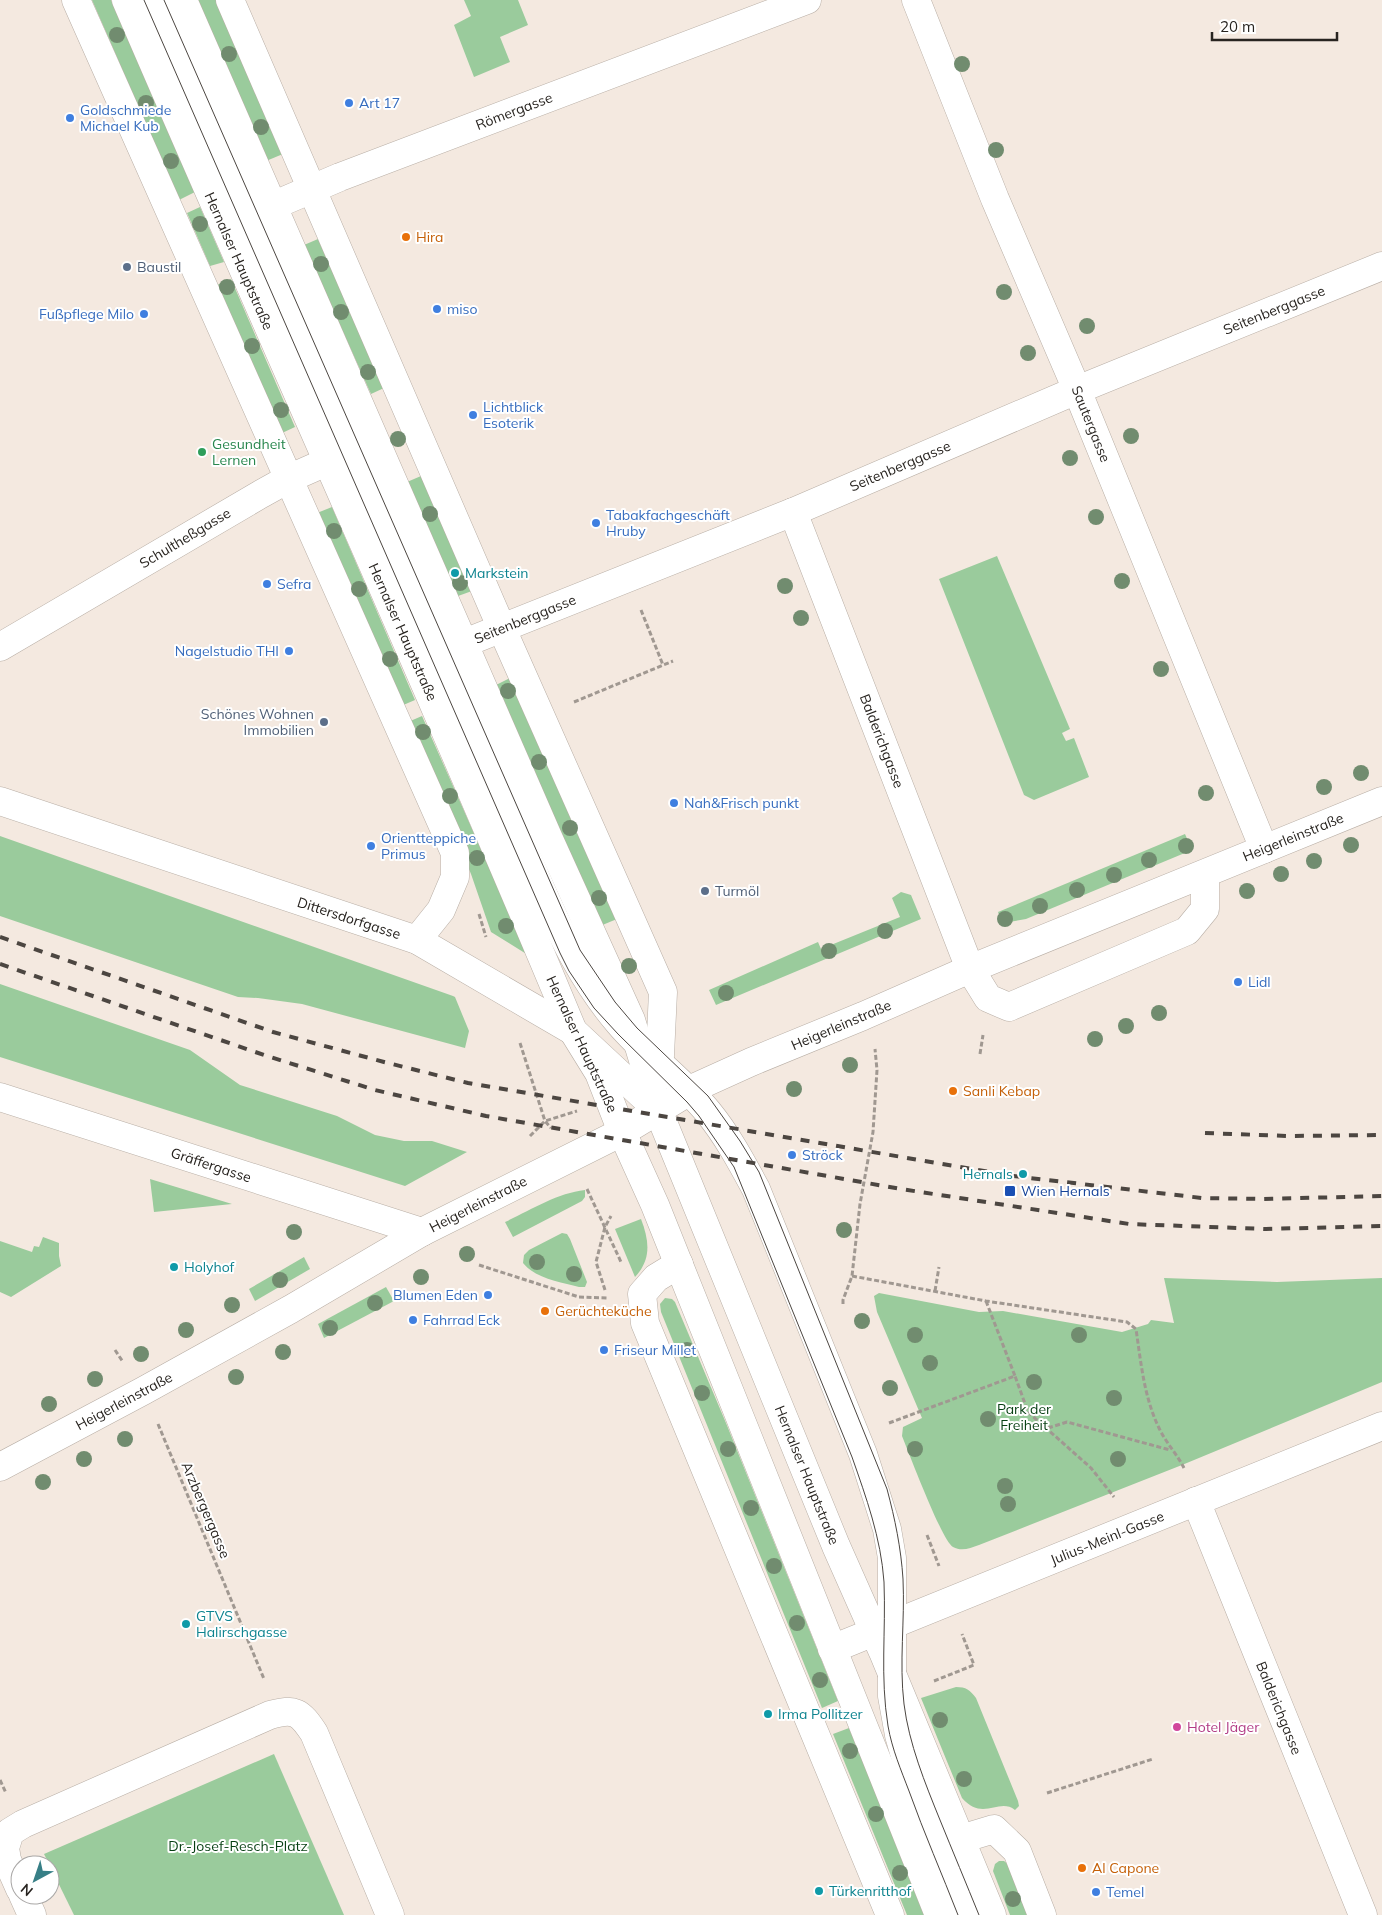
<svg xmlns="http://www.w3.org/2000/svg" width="1382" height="1915" font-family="Mulish,sans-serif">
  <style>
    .green { fill: #9acb9c }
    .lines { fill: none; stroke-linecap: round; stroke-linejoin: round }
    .minor-casing { stroke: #b8aea5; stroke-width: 29 }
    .major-casing { stroke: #b8aea5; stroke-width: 29 }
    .path { stroke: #a09891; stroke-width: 3; stroke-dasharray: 5 2.5; stroke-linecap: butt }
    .minor { stroke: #fff; stroke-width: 28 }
    .major { stroke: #fff; stroke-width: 28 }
    .tram { stroke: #4c4641; stroke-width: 1 }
    .rail { stroke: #4c4641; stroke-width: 4; stroke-dasharray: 9 9; stroke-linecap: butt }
    .tree { fill: #718c6f }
    .shop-dot { fill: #3f7fe0; stroke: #fff; stroke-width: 2 }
    .food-dot { fill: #e8710a; stroke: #fff; stroke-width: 2 }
    .service-dot { fill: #5c6f8a; stroke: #fff; stroke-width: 2 }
    .leisure-dot { fill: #2e9e5b; stroke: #fff; stroke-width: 2 }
    .culture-dot { fill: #0f9aa8; stroke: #fff; stroke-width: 2 }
    .transit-dot { fill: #1a4fb4; stroke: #fff; stroke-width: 2 }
    .hotel-dot { fill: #d1479c; stroke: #fff; stroke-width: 2 }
    .labels { text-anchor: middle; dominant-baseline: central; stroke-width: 4; stroke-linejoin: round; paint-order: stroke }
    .shop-label { font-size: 14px; fill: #366cbe; stroke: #fff; text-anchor: start }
    .street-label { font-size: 14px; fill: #282420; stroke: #fff }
    .food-label { font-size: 14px; fill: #c56008; stroke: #fff; text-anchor: start }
    .service-label { font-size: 14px; fill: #4e5e75; stroke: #fff; text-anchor: start }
    .leisure-label { font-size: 14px; fill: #27864d; stroke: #fff; text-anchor: start }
    .culture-label { font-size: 14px; fill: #0d838f; stroke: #fff; text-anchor: start }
    .transit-label { font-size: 14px; fill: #164399; stroke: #fff; text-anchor: start }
    .park-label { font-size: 14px; fill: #063f12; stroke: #fff }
    .hotel-label { font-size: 14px; fill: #b23c85; stroke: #fff; text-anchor: start }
  </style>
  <rect width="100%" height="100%" fill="#f4e9e0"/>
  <g class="green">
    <polygon points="92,0 111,0 195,192 179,200"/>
    <polygon points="196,0 216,0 283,154 266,161"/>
    <polygon points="464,0 518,0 528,25 500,37 510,62 474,77 454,25 471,16"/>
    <polygon points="200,207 224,262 210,266 187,213"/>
    <polygon points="318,239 384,388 371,394 304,245"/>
    <polygon points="231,279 295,427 282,433 217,285"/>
    <polygon points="421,476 472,591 458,596 407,482"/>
    <polygon points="332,507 415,700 401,706 317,513"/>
    <polygon points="997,556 1070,729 1062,733 1066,741 1074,738 1089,777 1034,800 1024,795 939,579"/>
    <polygon points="512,677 617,919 600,926 496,685"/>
    <polygon points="422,716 528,955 491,932 471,874 408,722"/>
    <polygon points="1185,834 1192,850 1026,919 1003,923 998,912"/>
    <polygon points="0,836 453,996 455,997 469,1031 465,1048 302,1004 258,998 238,997 0,916"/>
    <polygon points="901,892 911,895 921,919 716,1005 709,990 818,942 821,949 900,917 892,898"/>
    <polygon points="0,984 190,1050 240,1085 337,1116 375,1135 404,1141 432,1141 467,1152 405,1186 0,1057"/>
    <polygon points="150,1179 232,1204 154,1212"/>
    <path d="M585 1190V1197L582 1201 513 1237 505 1222C531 1210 557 1193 585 1190Z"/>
    <path d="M641 1219C649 1240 652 1259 635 1277L615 1229Z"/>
    <path d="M562 1233 567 1234 570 1239 587 1282 585 1287H579C561 1282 536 1279 523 1263L524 1255 529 1250Z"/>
    <polygon points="43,1237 59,1243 59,1256 61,1266 11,1297 0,1292 0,1241 32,1252 34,1246 39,1247"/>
    <polygon points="304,1257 310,1269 255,1301 249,1289"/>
    <path d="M1164 1278 1277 1282 1382 1278V1382L1182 1465 979 1545C970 1548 962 1552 953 1547 942 1541 909 1453 902 1436L903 1427 922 1418 877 1312 874 1296 879 1293 979 1312 1003 1311 1122 1332 1148 1324 1151 1320 1174 1323Z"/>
    <polygon points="386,1287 394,1301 324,1338 318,1324"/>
    <polygon points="665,1298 672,1299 675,1302 726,1423 838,1701 822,1708 661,1312 660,1304"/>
    <path d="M956 1687C966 1687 970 1690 976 1698L1018 1801 1019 1806 1015 1810C999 1797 983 1822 962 1798L921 1698Z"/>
    <polygon points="849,1728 926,1915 907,1915 833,1734"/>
    <polygon points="274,1754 344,1915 74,1915 44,1854"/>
    <polygon points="999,1861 1004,1861 1009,1865 1029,1915 1010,1915 993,1871 995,1864"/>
  </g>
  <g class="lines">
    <g class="minor-casing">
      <g id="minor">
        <polyline points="76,0 455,853 455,877 441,910 417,940"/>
        <path d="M154 0 541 889C563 938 584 982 619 1023 646 1055 682 1080 708 1112 727 1135 742 1163 756 1189L863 1454 887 1529 892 1558V1696L899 1735 910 1773 967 1915"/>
        <polyline points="230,0 502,629 663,992 659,1076"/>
        <polyline points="916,0 995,199 1077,390 1264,849"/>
        <polyline points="251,215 340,177 807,0"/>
        <polyline points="793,512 970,969 988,998 1009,1007 1187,931 1205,909 1205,874"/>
        <polyline points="0,647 261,494 288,479 349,452"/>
        <polyline points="442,652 793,512 1077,390 1382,266"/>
        <polyline points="0,801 417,940 573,1031 658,1110"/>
        <polyline points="0,1097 422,1232"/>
        <polyline points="679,1264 656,1278 642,1294 645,1323 890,1915"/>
        <polyline points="0,1467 143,1391 291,1309 422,1232 622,1132 698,1086 751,1062 863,1016 970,969 1382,801"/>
        <polyline points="1196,1501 1363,1915"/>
        <polyline points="832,1649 1382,1426"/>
        <polyline points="961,1839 994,1829 1017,1851 1042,1915"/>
        <path d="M20 1889 7 1860 5 1848 10 1832 23 1824 270 1715C295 1708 300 1712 314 1733L390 1915"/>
        <polyline points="23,1895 32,1915"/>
      </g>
    </g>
    <g class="major-casing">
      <g id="major">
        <path d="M126 0C274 344 429 685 573 1031L599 1073 622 1132 655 1205 939 1915"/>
        <polyline points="183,0 549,839 631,1020 658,1110 836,1546 883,1652 992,1915"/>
      </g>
    </g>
    <g class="path">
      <polyline points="641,610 663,665"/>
      <polyline points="574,702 673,661"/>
      <polyline points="479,914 486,937"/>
      <polyline points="520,1043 545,1121 551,1128"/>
      <polyline points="980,1054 983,1035"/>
      <polyline points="530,1136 545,1121 577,1111"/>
      <polyline points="587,1189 621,1262"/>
      <polyline points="479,1265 579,1297 608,1298"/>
      <path d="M852 1276 986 1301 1127 1322 1136 1329C1141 1363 1144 1397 1159 1428 1166 1443 1177 1454 1184 1468"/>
      <polyline points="605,1290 596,1262 605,1227 611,1216"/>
      <polyline points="935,1291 939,1267"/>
      <polyline points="986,1301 1015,1376"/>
      <polyline points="843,1304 843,1300 852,1276 860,1204 873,1132 877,1070 875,1049"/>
      <polyline points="115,1350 123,1362"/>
      <polyline points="889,1423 1015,1376 1028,1412 1091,1468 1114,1497"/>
      <polyline points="158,1424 264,1679"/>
      <polyline points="1048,1428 1067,1422 1170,1450"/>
      <polyline points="927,1535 939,1566"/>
      <polyline points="934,1681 974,1665 962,1634"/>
      <polyline points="0,1780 6,1793"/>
      <polyline points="1047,1793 1153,1759"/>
    </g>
    <use href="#minor" class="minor"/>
    <use href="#major" class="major"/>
    <g class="tram">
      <path d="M144 0 560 953 569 971 594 1008 618 1034 687 1102 699 1116 734 1167 852 1457C866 1497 881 1538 884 1582 886 1631 880 1677 888 1726 892 1749 901 1770 909 1791 924 1833 942 1874 958 1915"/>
      <path d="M164 0 580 950 615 1002 637 1028 708 1096 740 1141 759 1172 887 1489C895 1519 901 1548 903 1579 905 1621 899 1662 904 1704 909 1744 925 1783 940 1820 953 1852 966 1883 979 1915"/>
    </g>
    <g class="rail">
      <polyline points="0,937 273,1032 384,1062 468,1083 1013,1176 1202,1198 1264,1199 1382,1196"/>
      <polyline points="0,964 264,1055 375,1090 486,1116 901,1189 1129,1224 1266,1229 1382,1226"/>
      <polyline points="1205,1133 1288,1136 1382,1135"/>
    </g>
  </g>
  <g class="tree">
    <circle cx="117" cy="35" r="8"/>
    <circle cx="229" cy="54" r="8"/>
    <circle cx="962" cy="64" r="8"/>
    <circle cx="146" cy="103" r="8"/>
    <circle cx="261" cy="127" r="8"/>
    <circle cx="996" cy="150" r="8"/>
    <circle cx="171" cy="161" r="8"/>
    <circle cx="200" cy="224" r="8"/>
    <circle cx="321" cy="264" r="8"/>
    <circle cx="227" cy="287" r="8"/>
    <circle cx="1004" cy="292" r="8"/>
    <circle cx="341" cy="312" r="8"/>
    <circle cx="1087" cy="326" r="8"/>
    <circle cx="252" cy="346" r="8"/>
    <circle cx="1028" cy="353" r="8"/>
    <circle cx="368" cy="372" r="8"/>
    <circle cx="281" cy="410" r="8"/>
    <circle cx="1131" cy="436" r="8"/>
    <circle cx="398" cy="439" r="8"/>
    <circle cx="1070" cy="458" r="8"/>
    <circle cx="430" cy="514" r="8"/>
    <circle cx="1096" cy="517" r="8"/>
    <circle cx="334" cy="531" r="8"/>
    <circle cx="1122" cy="581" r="8"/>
    <circle cx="460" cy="583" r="8"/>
    <circle cx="785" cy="586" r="8"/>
    <circle cx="359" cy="589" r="8"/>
    <circle cx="801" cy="618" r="8"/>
    <circle cx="390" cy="659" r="8"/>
    <circle cx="1161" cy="669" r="8"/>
    <circle cx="508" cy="691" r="8"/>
    <circle cx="423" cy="732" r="8"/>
    <circle cx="539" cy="762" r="8"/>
    <circle cx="1361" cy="773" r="8"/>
    <circle cx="1324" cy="787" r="8"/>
    <circle cx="1206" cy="793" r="8"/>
    <circle cx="450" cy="796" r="8"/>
    <circle cx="570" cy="828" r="8"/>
    <circle cx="1351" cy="845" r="8"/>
    <circle cx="1186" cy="846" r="8"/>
    <circle cx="477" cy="858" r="8"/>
    <circle cx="1149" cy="860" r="8"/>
    <circle cx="1314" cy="861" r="8"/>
    <circle cx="1281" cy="874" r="8"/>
    <circle cx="1114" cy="875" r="8"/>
    <circle cx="1077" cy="890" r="8"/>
    <circle cx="1247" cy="891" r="8"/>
    <circle cx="599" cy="898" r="8"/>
    <circle cx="1040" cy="906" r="8"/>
    <circle cx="1005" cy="919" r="8"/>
    <circle cx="506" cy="926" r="8"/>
    <circle cx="885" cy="931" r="8"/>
    <circle cx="829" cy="951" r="8"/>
    <circle cx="629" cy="966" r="8"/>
    <circle cx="726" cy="993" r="8"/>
    <circle cx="1159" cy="1013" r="8"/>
    <circle cx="1126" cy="1026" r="8"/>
    <circle cx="1095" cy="1039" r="8"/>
    <circle cx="850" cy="1065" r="8"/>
    <circle cx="794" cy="1089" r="8"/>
    <circle cx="844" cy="1230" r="8"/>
    <circle cx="294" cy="1232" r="8"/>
    <circle cx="467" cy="1254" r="8"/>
    <circle cx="537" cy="1262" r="8"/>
    <circle cx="574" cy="1274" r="8"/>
    <circle cx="421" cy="1277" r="8"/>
    <circle cx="280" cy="1280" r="8"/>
    <circle cx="375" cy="1303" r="8"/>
    <circle cx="232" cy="1305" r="8"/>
    <circle cx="862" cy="1321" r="8"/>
    <circle cx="330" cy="1328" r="8"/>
    <circle cx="186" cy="1330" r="8"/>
    <circle cx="915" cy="1335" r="8"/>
    <circle cx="1079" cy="1335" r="8"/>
    <circle cx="687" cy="1350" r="8"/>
    <circle cx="283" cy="1352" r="8"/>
    <circle cx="141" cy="1354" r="8"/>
    <circle cx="930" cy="1363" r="8"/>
    <circle cx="236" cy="1377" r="8"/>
    <circle cx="95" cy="1379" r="8"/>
    <circle cx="1034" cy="1382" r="8"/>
    <circle cx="890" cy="1388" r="8"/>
    <circle cx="702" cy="1393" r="8"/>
    <circle cx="1114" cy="1398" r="8"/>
    <circle cx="49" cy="1404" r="8"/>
    <circle cx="988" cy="1419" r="8"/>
    <circle cx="125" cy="1439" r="8"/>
    <circle cx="728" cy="1449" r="8"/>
    <circle cx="915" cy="1449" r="8"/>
    <circle cx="84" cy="1459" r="8"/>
    <circle cx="1118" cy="1459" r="8"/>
    <circle cx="43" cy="1482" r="8"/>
    <circle cx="1005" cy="1486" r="8"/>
    <circle cx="1008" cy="1504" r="8"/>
    <circle cx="751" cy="1508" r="8"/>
    <circle cx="774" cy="1566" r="8"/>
    <circle cx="797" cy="1623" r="8"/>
    <circle cx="820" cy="1680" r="8"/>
    <circle cx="940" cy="1720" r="8"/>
    <circle cx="850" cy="1751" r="8"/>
    <circle cx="964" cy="1779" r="8"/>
    <circle cx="876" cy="1814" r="8"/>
    <circle cx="900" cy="1873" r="8"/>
    <circle cx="1013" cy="1899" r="8"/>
  </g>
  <g class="shop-dot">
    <circle cx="349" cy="103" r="5"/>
    <circle cx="70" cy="118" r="5"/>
    <circle cx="437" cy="309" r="5"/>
    <circle cx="144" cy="314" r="5"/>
    <circle cx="473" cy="415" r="5"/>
    <circle cx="596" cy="523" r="5"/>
    <circle cx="267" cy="584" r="5"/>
    <circle cx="289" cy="651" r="5"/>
    <circle cx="674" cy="803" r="5"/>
    <circle cx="371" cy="846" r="5"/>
    <circle cx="1238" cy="982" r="5"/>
    <circle cx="792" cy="1155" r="5"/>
    <circle cx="488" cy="1295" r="5"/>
    <circle cx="413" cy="1320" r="5"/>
    <circle cx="604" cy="1350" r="5"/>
    <circle cx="1096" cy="1892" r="5"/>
  </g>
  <g class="food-dot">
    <circle cx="406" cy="237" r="5"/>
    <circle cx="953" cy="1091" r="5"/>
    <circle cx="545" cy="1311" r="5"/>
    <circle cx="1082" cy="1868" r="5"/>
  </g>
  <g class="service-dot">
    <circle cx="127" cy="267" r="5"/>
    <circle cx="324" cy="722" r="5"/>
    <circle cx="705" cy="891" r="5"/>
  </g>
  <circle class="leisure-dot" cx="202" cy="452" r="5"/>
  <g class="culture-dot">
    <circle cx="455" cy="573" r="5"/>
    <circle cx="1023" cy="1174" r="5"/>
    <circle cx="174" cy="1267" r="5"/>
    <circle cx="186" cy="1624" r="5"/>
    <circle cx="768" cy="1714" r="5"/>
    <circle cx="819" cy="1891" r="5"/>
  </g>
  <rect class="transit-dot" x="1004" y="1185" width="12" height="12" rx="2.5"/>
  <circle class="hotel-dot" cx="1177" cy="1727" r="5"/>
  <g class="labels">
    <g class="shop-label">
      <text x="359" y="103">Art 17</text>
      <text x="80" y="110">Goldschmiede<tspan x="80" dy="16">Michael Kub</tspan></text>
      <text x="447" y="309">miso</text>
      <text x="134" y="314" text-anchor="end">Fußpflege Milo</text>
      <text x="483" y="407">Lichtblick<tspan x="483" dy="16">Esoterik</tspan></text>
      <text x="606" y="515">Tabakfachgeschäft<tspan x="606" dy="16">Hruby</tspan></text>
      <text x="277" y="584">Sefra</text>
      <text x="279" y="651" text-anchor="end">Nagelstudio THI</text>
      <text x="684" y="803">Nah&amp;Frisch punkt</text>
      <text x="381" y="838">Orientteppiche<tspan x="381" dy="16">Primus</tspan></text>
      <text x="1248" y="982">Lidl</text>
      <text x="802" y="1155">Ströck</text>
      <text x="478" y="1295" text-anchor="end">Blumen Eden</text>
      <text x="423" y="1320">Fahrrad Eck</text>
      <text x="614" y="1350">Friseur Millet</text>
      <text x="1106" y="1892">Temel</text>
    </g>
    <g class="street-label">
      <text transform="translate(514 111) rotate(-21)">Römergasse</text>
      <text transform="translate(239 261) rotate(66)">Hernalser Hauptstraße</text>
      <text transform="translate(1274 310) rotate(-22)">Seitenberggasse</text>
      <text transform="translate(1091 424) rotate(68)">Sautergasse</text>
      <text transform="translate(900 466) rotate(-23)">Seitenberggasse</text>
      <text transform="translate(185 538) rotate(-31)">Schultheßgasse</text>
      <text transform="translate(525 619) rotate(-22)">Seitenberggasse</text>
      <text transform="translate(403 632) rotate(66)">Hernalser Hauptstraße</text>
      <text transform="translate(882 741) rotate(69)">Balderichgasse</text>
      <text transform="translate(1293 837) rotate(-22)">Heigerleinstraße</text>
      <text transform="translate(349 918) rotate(18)">Dittersdorfgasse</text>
      <text transform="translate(841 1025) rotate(-23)">Heigerleinstraße</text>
      <text transform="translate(582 1044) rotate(65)">Hernalser Hauptstraße</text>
      <text transform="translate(211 1165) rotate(18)">Gräffergasse</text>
      <text transform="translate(478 1204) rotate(-27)">Heigerleinstraße</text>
      <text transform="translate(124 1401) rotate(-28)">Heigerleinstraße</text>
      <text transform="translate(807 1475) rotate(68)">Hernalser Hauptstraße</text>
      <text transform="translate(206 1510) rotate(67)">Arzbergergasse</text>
      <text transform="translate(1107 1538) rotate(-22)">Julius-Meinl-Gasse</text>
      <text transform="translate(1279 1708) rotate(68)">Balderichgasse</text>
    </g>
    <g class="food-label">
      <text x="416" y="237">Hira</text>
      <text x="963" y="1091">Sanli Kebap</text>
      <text x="555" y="1311">Gerüchteküche</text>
      <text x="1092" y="1868">Al Capone</text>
    </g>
    <g class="service-label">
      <text x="137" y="267">Baustil</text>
      <text x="314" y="714" text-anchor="end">Schönes Wohnen<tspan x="314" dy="16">Immobilien</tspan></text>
      <text x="715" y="891">Turmöl</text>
    </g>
    <g class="leisure-label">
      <text x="212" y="444">Gesundheit<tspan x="212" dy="16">Lernen</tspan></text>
    </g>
    <g class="culture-label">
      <text x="465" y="573">Markstein</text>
      <text x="1013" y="1174" text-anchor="end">Hernals</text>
      <text x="184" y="1267">Holyhof</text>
      <text x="196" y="1616">GTVS<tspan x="196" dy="16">Halirschgasse</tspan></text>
      <text x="778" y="1714">Irma Pollitzer</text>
      <text x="829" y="1891">Türkenritthof</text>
    </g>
    <g class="transit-label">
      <text x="1021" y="1191">Wien Hernals</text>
    </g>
    <g class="park-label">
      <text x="1024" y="1409">Park der<tspan x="1024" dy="16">Freiheit</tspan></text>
      <text x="238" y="1846">Dr.-Josef-Resch-Platz</text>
    </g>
    <g class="hotel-label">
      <text x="1187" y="1727">Hotel Jäger</text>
    </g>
  </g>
  <g transform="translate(35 1880) rotate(220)"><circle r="24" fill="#ffffff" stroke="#a9a7a6"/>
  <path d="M0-4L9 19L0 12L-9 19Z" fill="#377f86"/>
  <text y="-8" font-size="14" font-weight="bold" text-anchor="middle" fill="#282420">N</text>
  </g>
  <path d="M1212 32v8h125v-8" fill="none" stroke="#282420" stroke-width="2.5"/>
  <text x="1220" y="32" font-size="15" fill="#282420" stroke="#ffffff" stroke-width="4" paint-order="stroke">20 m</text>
</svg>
